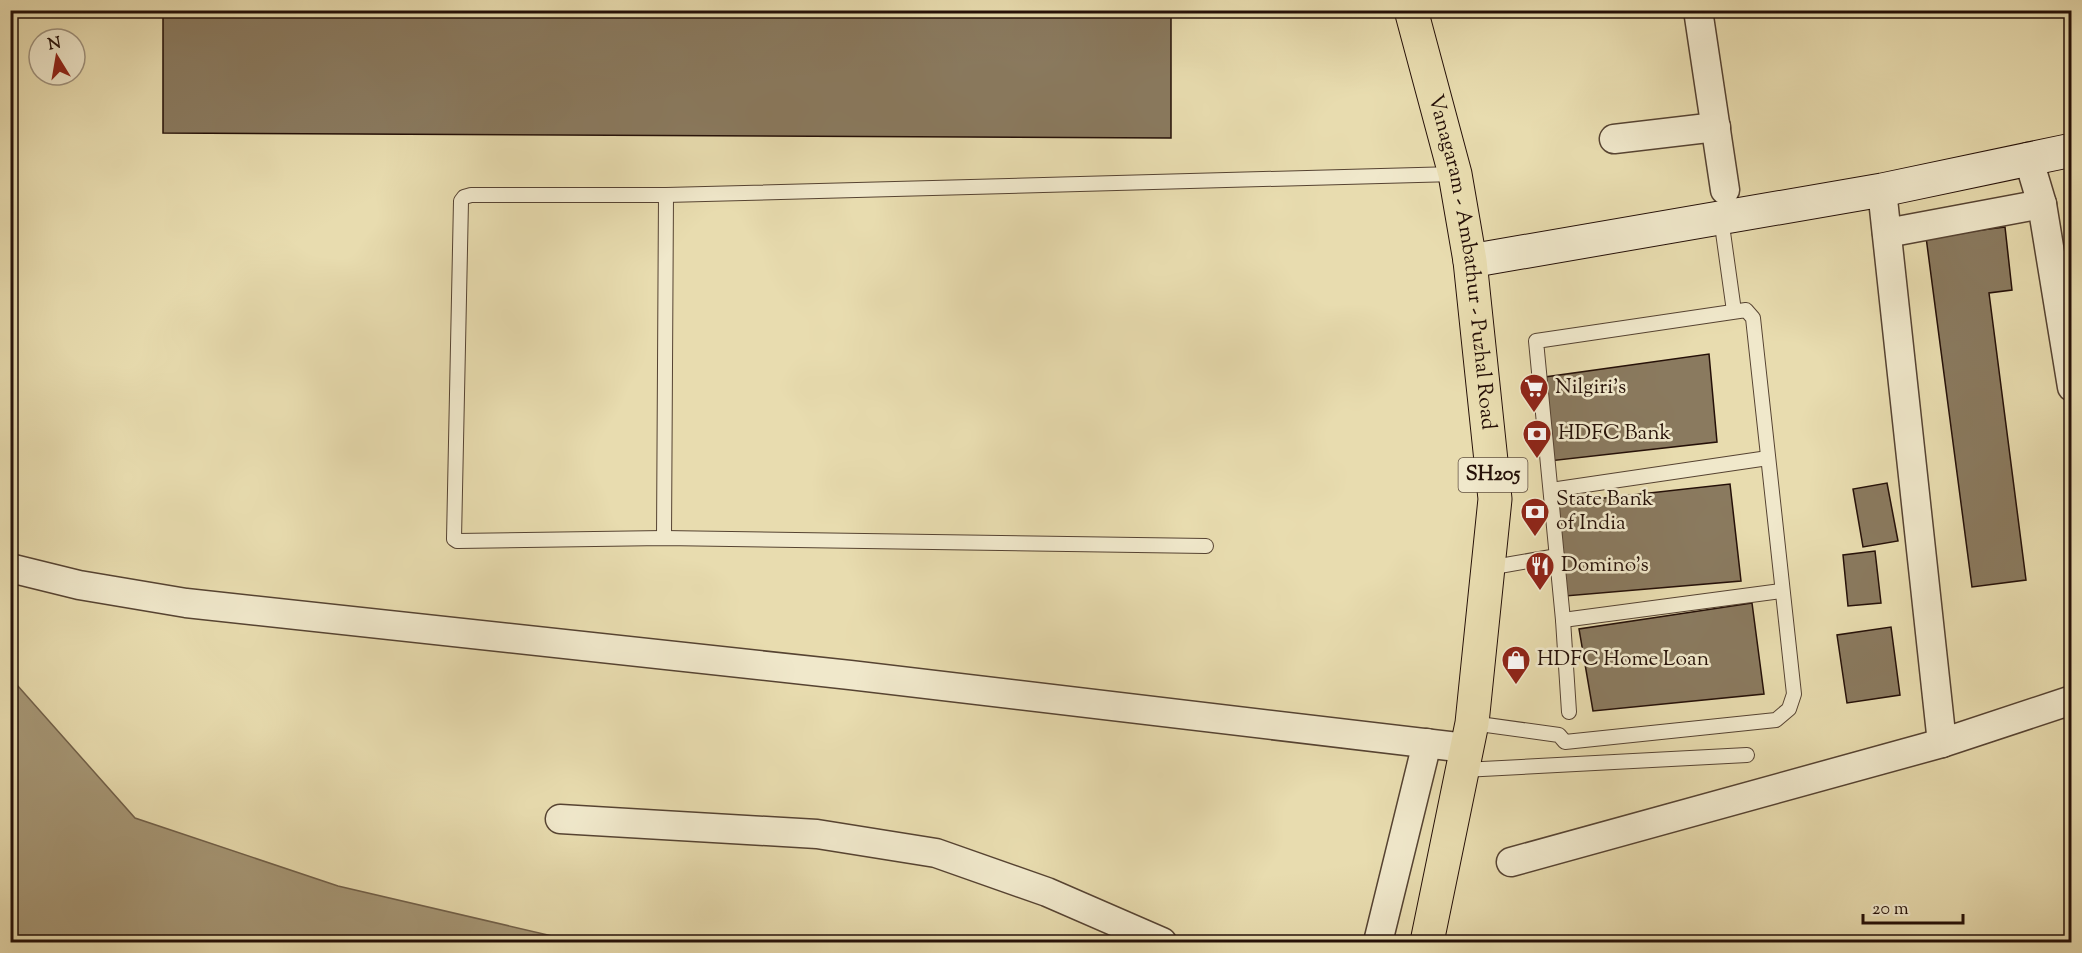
<svg xmlns="http://www.w3.org/2000/svg" width="2082" height="953" font-family="'Sorts Mill Goudy',serif">
  <style>
    .water { fill: #a69776; stroke: #72614a; stroke-width: 1.5 }
    .building { fill: #8a7a5f; stroke: #251008; stroke-width: 1.5 }
    .lines { fill: none; stroke-linecap: round; stroke-linejoin: round }
    .lane-casing { stroke: #564332; stroke-width: 16 }
    .street-casing { stroke: #564332; stroke-width: 31 }
    .secondary-casing { stroke: #251008; stroke-width: 35 }
    .primary-casing { stroke: #251008; stroke-width: 35 }
    .lane { stroke: #f0e8cb; stroke-width: 14 }
    .street { stroke: #f0e8cb; stroke-width: 28 }
    .secondary { stroke: #f0e8cb; stroke-width: 33 }
    .primary { stroke: #e8dcaf; stroke-width: 33 }
    .labels { text-anchor: middle; dominant-baseline: central; stroke-width: 5; stroke-linejoin: round; paint-order: stroke }
    .shield { fill: #f0e8cb; stroke: #625142; stroke-width: 1.5 }
    .shield-label { font-size: 20px; font-weight: bold; fill: #251008 }
    .street-label { font-size: 21px; fill: #251008; stroke: #f0e8cb }
    .poi-label { font-size: 21px; fill: #251008; stroke: #f0e8cb; text-anchor: start }
  </style>
  <rect width="100%" height="100%" fill="#e8dcaf"/>
  <filter id="stains"><feTurbulence type="fractalNoise" baseFrequency=".00333" numOctaves="4"/><feColorMatrix values="0 0 0 0 .2 0 0 0 0 .09 0 0 0 0 .02 0 0 0 .5 -.17"/></filter>
  <radialGradient id="worn" r=".72"><stop offset=".6" stop-color="#630" stop-opacity="0"/><stop offset="1" stop-color="#630" stop-opacity=".3"/></radialGradient>
  <polygon class="water" points="17,685 135,818 338,886 578,942 11,942 10,686"/>
  <g class="building">
    <polygon points="163,10 1171,10 1171,138 163,133"/>
    <polygon points="2005,227 2012,290 1989,293 2026,580 1972,587 1926,237"/>
    <polygon points="1709,354 1717,442 1549,461 1538,378"/>
    <polygon points="1887,483 1898,541 1863,547 1853,489"/>
    <polygon points="1730,484 1741,581 1565,596 1551,504"/>
    <polygon points="1875,551 1881,603 1848,606 1843,555"/>
    <polygon points="1752,603 1764,694 1593,711 1579,629"/>
    <polygon points="1891,627 1900,695 1847,703 1837,635"/>
  </g>
  <g class="lines">
    <g class="lane-casing">
      <g id="lane">
        <polyline points="1721,218 1734,311"/>
        <polyline points="1551,490 1768,458"/>
        <polyline points="664,538 666,195"/>
        <polyline points="1206,546 664,538 457,541 454,539 461,201 464,197 471,195 666,195 1455,174"/>
        <polyline points="1488,568 1557,556"/>
        <polyline points="1563,620 1781,591"/>
        <polyline points="1472,723 1559,735 1565,742 1776,720 1789,709 1794,694 1753,318 1746,310 1536,341 1563,620 1569,712"/>
        <polyline points="1463,770 1747,755"/>
      </g>
    </g>
    <g class="street-casing">
      <g id="street">
        <polyline points="1698,10 1725,190"/>
        <polyline points="1614,139 1716,127"/>
        <polyline points="2028,157 2042,204 2072,387"/>
        <polyline points="1882,190 1942,743 2072,700"/>
        <polyline points="1887,233 2042,204"/>
        <polyline points="10,568 79,585 186,603 850,675 1466,748"/>
        <polyline points="560,819 817,834 936,853 1047,892 1162,942"/>
        <polyline points="1511,862 1942,743"/>
        <polyline points="1378,942 1427,743"/>
      </g>
    </g>
    <g class="secondary-casing">
      <polyline id="secondary" points="1470,261 1882,190 2072,150"/>
    </g>
    <g class="primary-casing">
      <g id="primary">
        <path id="s1" d="M1411 10 1455 174 1470 261 1495 499 1472 723 1427 942"/>
      </g>
    </g>
    <use href="#lane" class="lane"/>
    <use href="#street" class="street"/>
    <use href="#secondary" class="secondary"/>
    <use href="#primary" class="primary"/>
  </g>
  <defs>
    <g id="supermarket-pin" transform="scale(1.5)"><path d="M0 17L-7.5 6A9.5 9.5 0 1 1 7.5 6Z" fill="#8f2418" stroke="#f0e8cb"/><path d="M-6-5.5h2.5l.6 2H6L4.5 2H-2.5L-4.4-4H-6ZM-1.5 3.2a1.3 1.3 0 1 0 .1 0ZM3 3.2a1.3 1.3 0 1 0 .1 0Z" fill="#fff"/></g>
    <g id="bank-pin" transform="scale(1.5)"><path d="M0 17L-7.5 6A9.5 9.5 0 1 1 7.5 6Z" fill="#8f2418" stroke="#f0e8cb"/><path d="M-6-4H6V4H-6ZM0-2.3a2.3 2.3 0 1 0 0 4.6a2.3 2.3 0 1 0 0-4.6Z" fill="#fff"/></g>
    <g id="restaurant-pin" transform="scale(1.5)"><path d="M0 17L-7.5 6A9.5 9.5 0 1 1 7.5 6Z" fill="#8f2418" stroke="#f0e8cb"/><path d="M-5-6h1v4h1v-4h1v4h1v-4h1v5L-1.5 .5V6h-2V.5L-5-1ZM5-6V6H3V1.5H1.5Q1.5-4 5-6Z" fill="#fff"/></g>
    <g id="shop-pin" transform="scale(1.5)"><path d="M0 17L-7.5 6A9.5 9.5 0 1 1 7.5 6Z" fill="#8f2418" stroke="#f0e8cb"/><path d="M-5-2.5h2.3a2.7 3.5 0 0 1 5.4 0H5L5.5 6h-11ZM-1.5-2.5h3a1.5 2.3 0 0 0-3 0Z" fill="#fff"/></g>
  </defs>
  <g fill-rule="evenodd">
    <use href="#supermarket-pin" x="1534" y="388"/>
    <use href="#bank-pin" x="1537" y="434"/>
    <use href="#bank-pin" x="1535" y="512"/>
    <use href="#restaurant-pin" x="1540" y="566"/>
    <use href="#shop-pin" x="1516" y="660"/>
  </g>
  <g class="labels">
    <rect class="shield" x="1458.5" y="458" width="69" height="34" rx="4.5"/>
    <g class="shield-label">
      <text x="1493" y="475">SH205</text>
    </g>
    <g class="street-label">
      <text stroke="none"><textPath href="#s1" startOffset="258">Vanagaram - Ambathur - Puzhal Road</textPath></text>
    </g>
    <g class="poi-label">
      <text x="1555" y="388">Nilgiri's</text>
      <text x="1558" y="434">HDFC Bank</text>
      <text x="1556" y="500">State Bank<tspan x="1556" dy="24">of India</tspan></text>
      <text x="1561" y="566">Domino's</text>
      <text x="1537" y="660">HDFC Home Loan</text>
    </g>
  </g>
  <rect width="2082" height="953" fill="none" stroke="#e8dcaf" stroke-width="36"/>
  <rect x="12" y="12" width="2058" height="929" fill="none" stroke="#251008" stroke-width="3"/>
  <rect x="18" y="18" width="2046" height="917" fill="none" stroke="#251008" stroke-width="1.5"/>
  <g transform="translate(57 57) rotate(349)"><circle r="28" fill="#f0e8cb" stroke="#9f927d" stroke-width="1.5"/>
  <path d="M0-4.5L10 22L0 15L-10 22Z" fill="#8f2418"/>
  <text y="-9" font-size="16" font-weight="bold" text-anchor="middle" fill="#251008">N</text>
  </g>
  <path d="M1863 914v9h100v-9" fill="none" stroke="#251008" stroke-width="3"/>
  <text x="1872" y="914" font-size="18" fill="#251008" stroke="#f0e8cb" stroke-width="4.5" paint-order="stroke">20 m</text>
  <rect width="100%" height="100%" filter="url(#stains)"/>
  <rect width="100%" height="100%" fill="url(#worn)"/>
</svg>
